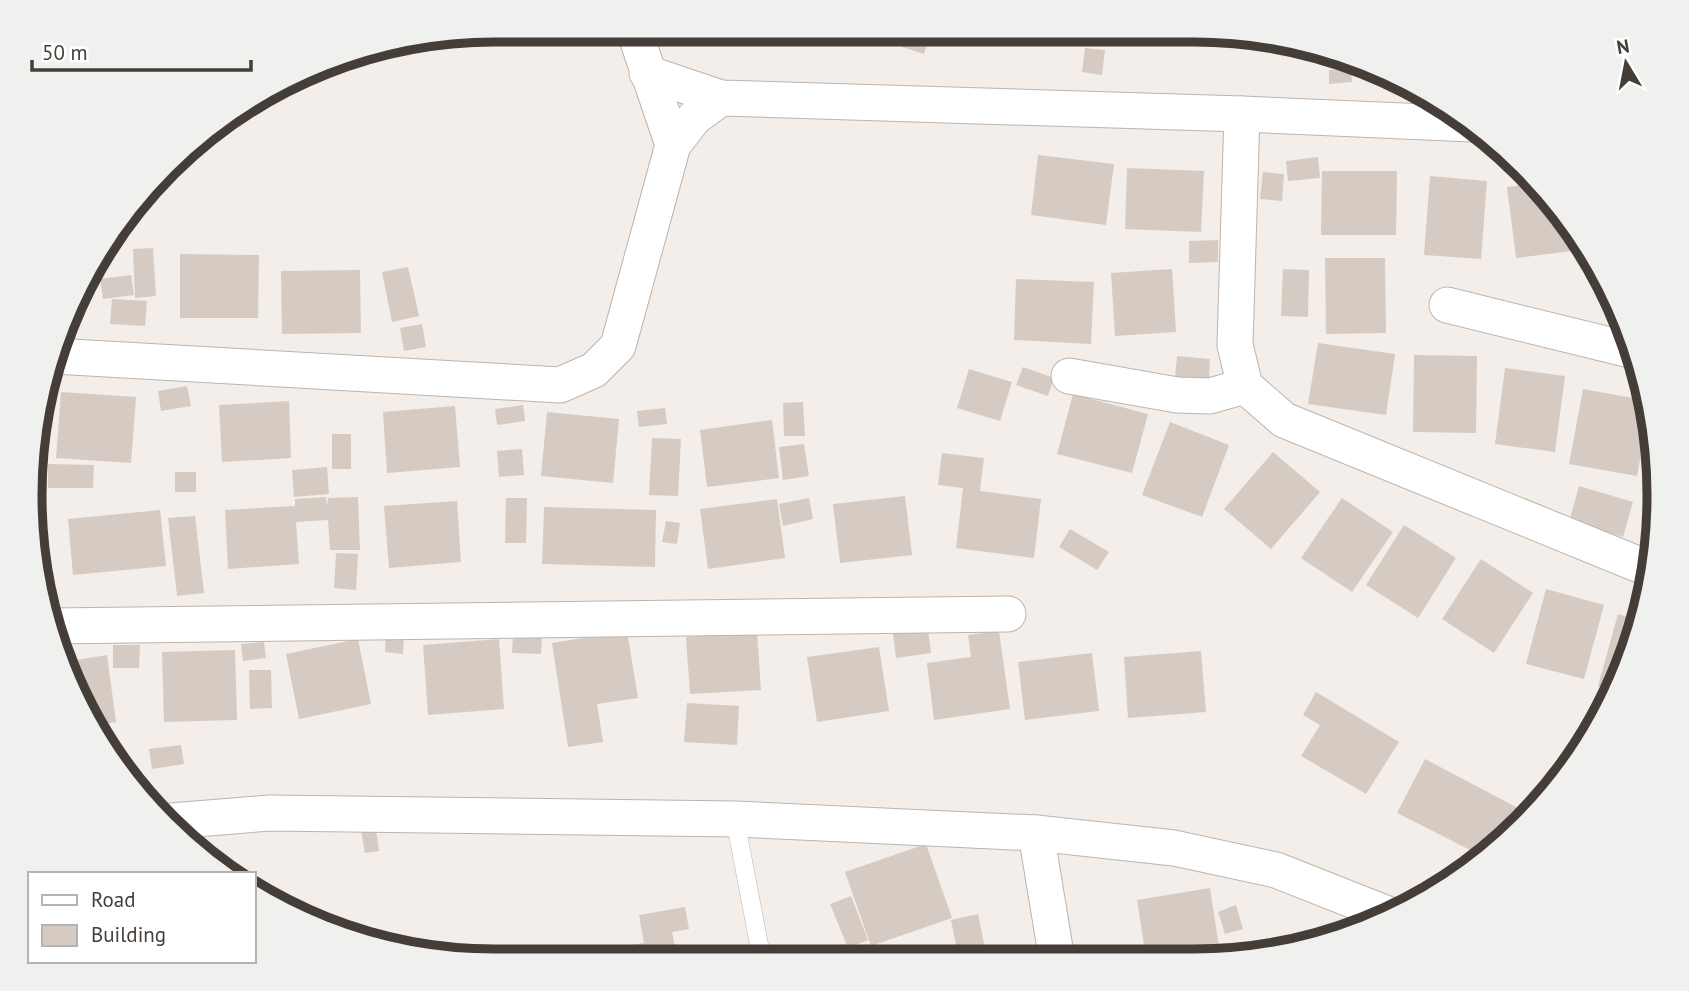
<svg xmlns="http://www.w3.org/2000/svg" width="1689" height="991" font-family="'PT Sans',sans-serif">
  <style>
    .building { fill: #d6cbc2 }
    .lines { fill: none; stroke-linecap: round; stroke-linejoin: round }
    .lane-casing { stroke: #bdb4ac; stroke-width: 19 }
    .street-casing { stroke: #bdb4ac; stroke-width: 37 }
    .lane { stroke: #fff; stroke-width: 18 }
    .street { stroke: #fff; stroke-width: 35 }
    .rim { fill: none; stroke: #453e38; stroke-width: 9 }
  </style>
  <rect width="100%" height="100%" fill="#f3eee9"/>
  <g class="building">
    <polygon points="530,30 551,30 550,39 529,37"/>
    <polygon points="801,30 875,30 875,42 800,41"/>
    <polygon points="907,30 932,30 924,54 902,47"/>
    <polygon points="1185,31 1206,31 1206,35"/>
    <polygon points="1235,33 1259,38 1259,39 1235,38"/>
    <polygon points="1085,48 1105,50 1102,75 1082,72"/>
    <polygon points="1351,69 1352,82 1329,84 1329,70"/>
    <polygon points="1038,155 1114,164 1106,225 1031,215"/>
    <polygon points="1318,157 1320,178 1288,181 1286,161"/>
    <polygon points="1127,168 1204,171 1201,232 1125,229"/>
    <polygon points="1322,171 1397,171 1396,235 1321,235"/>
    <polygon points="1263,172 1284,174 1282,201 1260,199"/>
    <polygon points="1430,176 1487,181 1481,259 1424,255"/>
    <polygon points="1536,183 1568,222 1572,251 1516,258 1507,187"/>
    <polygon points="1218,240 1218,262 1189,263 1189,241"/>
    <polygon points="1583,242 1595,264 1581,263"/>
    <polygon points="153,248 156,296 135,298 133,249"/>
    <polygon points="180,254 259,255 258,318 180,318"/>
    <polygon points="1325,258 1385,258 1386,333 1326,334"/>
    <polygon points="408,267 419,316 392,322 382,272"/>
    <polygon points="1172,269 1176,332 1115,336 1111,273"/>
    <polygon points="1283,269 1309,270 1308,317 1281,316"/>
    <polygon points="360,270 361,333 282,334 281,271"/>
    <polygon points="131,275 134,295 103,299 100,279"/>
    <polygon points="1016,279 1094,282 1091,344 1014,340"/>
    <polygon points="112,299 147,301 145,326 110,324"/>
    <polygon points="422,324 426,347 404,351 400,328"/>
    <polygon points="1318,343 1395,354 1386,415 1308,404"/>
    <polygon points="1414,355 1477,356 1476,433 1413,432"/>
    <polygon points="1177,356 1210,359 1209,379 1175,377"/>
    <polygon points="1023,367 1054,378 1048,396 1016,385"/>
    <polygon points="1505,368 1565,376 1555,452 1495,444"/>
    <polygon points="969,369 1012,382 1000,421 957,408"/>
    <polygon points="187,386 191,406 161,411 158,391"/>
    <polygon points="1583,389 1649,401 1650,407 1637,476 1569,464"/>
    <polygon points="61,392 136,397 131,463 56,458"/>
    <polygon points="1073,394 1148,414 1132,473 1057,454"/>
    <polygon points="289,401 291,458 222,462 219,405"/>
    <polygon points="803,402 805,436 784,436 783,403"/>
    <polygon points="523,405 525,421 497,425 495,409"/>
    <polygon points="455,406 460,467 387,473 383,412"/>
    <polygon points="665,408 667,424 639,427 637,411"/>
    <polygon points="547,412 619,419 613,483 541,476"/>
    <polygon points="772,420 779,478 707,487 700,430"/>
    <polygon points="1170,422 1229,445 1202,517 1142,495"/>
    <rect x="332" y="434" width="19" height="35"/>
    <polygon points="652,438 681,439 678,496 649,495"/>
    <polygon points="804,444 809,476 783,480 779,447"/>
    <polygon points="1655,447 1658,481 1648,480"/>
    <polygon points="522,449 524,475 499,477 497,451"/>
    <polygon points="1273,452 1320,492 1271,549 1224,509"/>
    <polygon points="942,453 984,458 980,491 1041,499 1034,558 956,548 963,488 938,485"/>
    <polygon points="48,464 94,465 93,488 48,488"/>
    <polygon points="327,467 329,494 294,497 292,470"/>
    <rect x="175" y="472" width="21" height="20"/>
    <polygon points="1579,486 1633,502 1623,537 1569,522"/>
    <polygon points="905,496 912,555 840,563 833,504"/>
    <polygon points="326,497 327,506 328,498 358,497 360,550 330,550 328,520 296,522 299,564 228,569 225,510 295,506 295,499"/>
    <polygon points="506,498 527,498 526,543 505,543"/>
    <polygon points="809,498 813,519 783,526 779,504"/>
    <polygon points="1342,498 1393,532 1352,592 1301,558"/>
    <polygon points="777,499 785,558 708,569 700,509"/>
    <polygon points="457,501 461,562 389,568 384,506"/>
    <polygon points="544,507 656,510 655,567 542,564"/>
    <polygon points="160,510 166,566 73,575 68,519"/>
    <polygon points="195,516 204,593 177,596 168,518"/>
    <polygon points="666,521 680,523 677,544 662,542"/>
    <polygon points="1404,525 1456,558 1418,618 1366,585"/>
    <polygon points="1070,529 1109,552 1097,570 1059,547"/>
    <polygon points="336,553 358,554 356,590 334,588"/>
    <polygon points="1481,559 1533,593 1494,653 1442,619"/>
    <polygon points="1546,589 1604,605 1584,679 1526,664"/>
    <polygon points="1618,614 1640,620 1624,673 1615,691 1598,686"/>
    <polygon points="928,629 931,653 896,658 893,634"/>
    <polygon points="627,631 638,698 597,704 603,742 568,747 552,643"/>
    <polygon points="999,631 1010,709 934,720 927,663 971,657 968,635"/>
    <polygon points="386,632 404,633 403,654 385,652"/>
    <polygon points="757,632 761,690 690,694 686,637"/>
    <polygon points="513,635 542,635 541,654 512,653"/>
    <polygon points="358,639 371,704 299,719 286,654"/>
    <polygon points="499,639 504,709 428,715 423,645"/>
    <polygon points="264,642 266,658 243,661 241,644"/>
    <polygon points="113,645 140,645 139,668 113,668"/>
    <polygon points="879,647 889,711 817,722 807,657"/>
    <polygon points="235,650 237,720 164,722 162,652"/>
    <polygon points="1201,651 1206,712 1128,718 1124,657"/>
    <polygon points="1092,653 1099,711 1025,720 1018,662"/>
    <polygon points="107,655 116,722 97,725 63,662"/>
    <polygon points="249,670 271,670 272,708 250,709"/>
    <polygon points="1316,692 1399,742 1366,794 1301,756 1320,725 1303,715"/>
    <polygon points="1593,701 1606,707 1585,747 1575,742"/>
    <polygon points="687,703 739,706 737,745 684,742"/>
    <polygon points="181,745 184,764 152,769 149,749"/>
    <polygon points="1425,759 1531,815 1523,825 1482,856 1397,813"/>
    <polygon points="376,829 379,851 365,853 361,831"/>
    <polygon points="926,844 952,918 871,946 845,872"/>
    <polygon points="1210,888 1219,947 1146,958 1137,900"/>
    <polygon points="851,896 868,940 848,948 830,904"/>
    <polygon points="1236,905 1243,929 1225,934 1218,912"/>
    <polygon points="685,907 689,929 672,932 676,952 690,950 692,960 578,960 577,954 644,943 639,915"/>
    <polygon points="978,914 986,953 959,959 951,920"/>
  </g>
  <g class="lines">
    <g class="lane-casing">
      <polyline id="lane" points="735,819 762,960"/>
    </g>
    <g class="street-casing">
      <g id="street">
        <polyline points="634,30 673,145"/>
        <polyline points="647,73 721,98 1242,114 1472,124"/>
        <polyline points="1242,114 1235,345 1245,386 1284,420 1652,570"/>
        <polyline points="1447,305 1634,351"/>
        <polyline points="54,356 560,385 594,370 618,346 673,145 694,118 721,98"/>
        <polyline points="1069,376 1177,395 1210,396 1245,386"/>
        <polyline points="51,626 1008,614"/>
        <polyline points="171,821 270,813 735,819 1036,833 1174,848 1276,870 1390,915"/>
        <polyline points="1036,833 1057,960"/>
      </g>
    </g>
    <use href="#lane" class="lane"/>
    <use href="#street" class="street"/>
  </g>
  <path d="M0 0H1689V991H0ZM495 42H1194A453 453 0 0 1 1647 495V496A453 453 0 0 1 1194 949H495A453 453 0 0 1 42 496V495A453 453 0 0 1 495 42Z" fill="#f0f0ef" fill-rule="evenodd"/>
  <path class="rim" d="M495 42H1194A453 453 0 0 1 1647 495V496A453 453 0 0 1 1194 949H495A453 453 0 0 1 42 496V495A453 453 0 0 1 495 42Z"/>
  <rect x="28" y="872" width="228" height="91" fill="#ffffff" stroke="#b5b2af" stroke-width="2"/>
  <rect x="42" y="895" width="35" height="10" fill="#ffffff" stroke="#b5b2af" stroke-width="2"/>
  <text x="91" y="907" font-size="21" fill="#453e38">Road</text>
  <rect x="42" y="925" width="35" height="21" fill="#d6cbc2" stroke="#b5b2af" stroke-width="2"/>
  <text x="91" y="942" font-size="21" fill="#453e38">Building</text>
  <g transform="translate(1626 63) rotate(350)" stroke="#ffffff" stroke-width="5" paint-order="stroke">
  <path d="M0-5L12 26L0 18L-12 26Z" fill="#453e38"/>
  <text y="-10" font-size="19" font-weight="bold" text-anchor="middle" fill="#453e38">N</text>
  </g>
  <path d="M32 60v10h219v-10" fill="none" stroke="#453e38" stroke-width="3.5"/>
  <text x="42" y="60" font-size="21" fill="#453e38" stroke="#ffffff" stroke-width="5" paint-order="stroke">50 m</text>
</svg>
